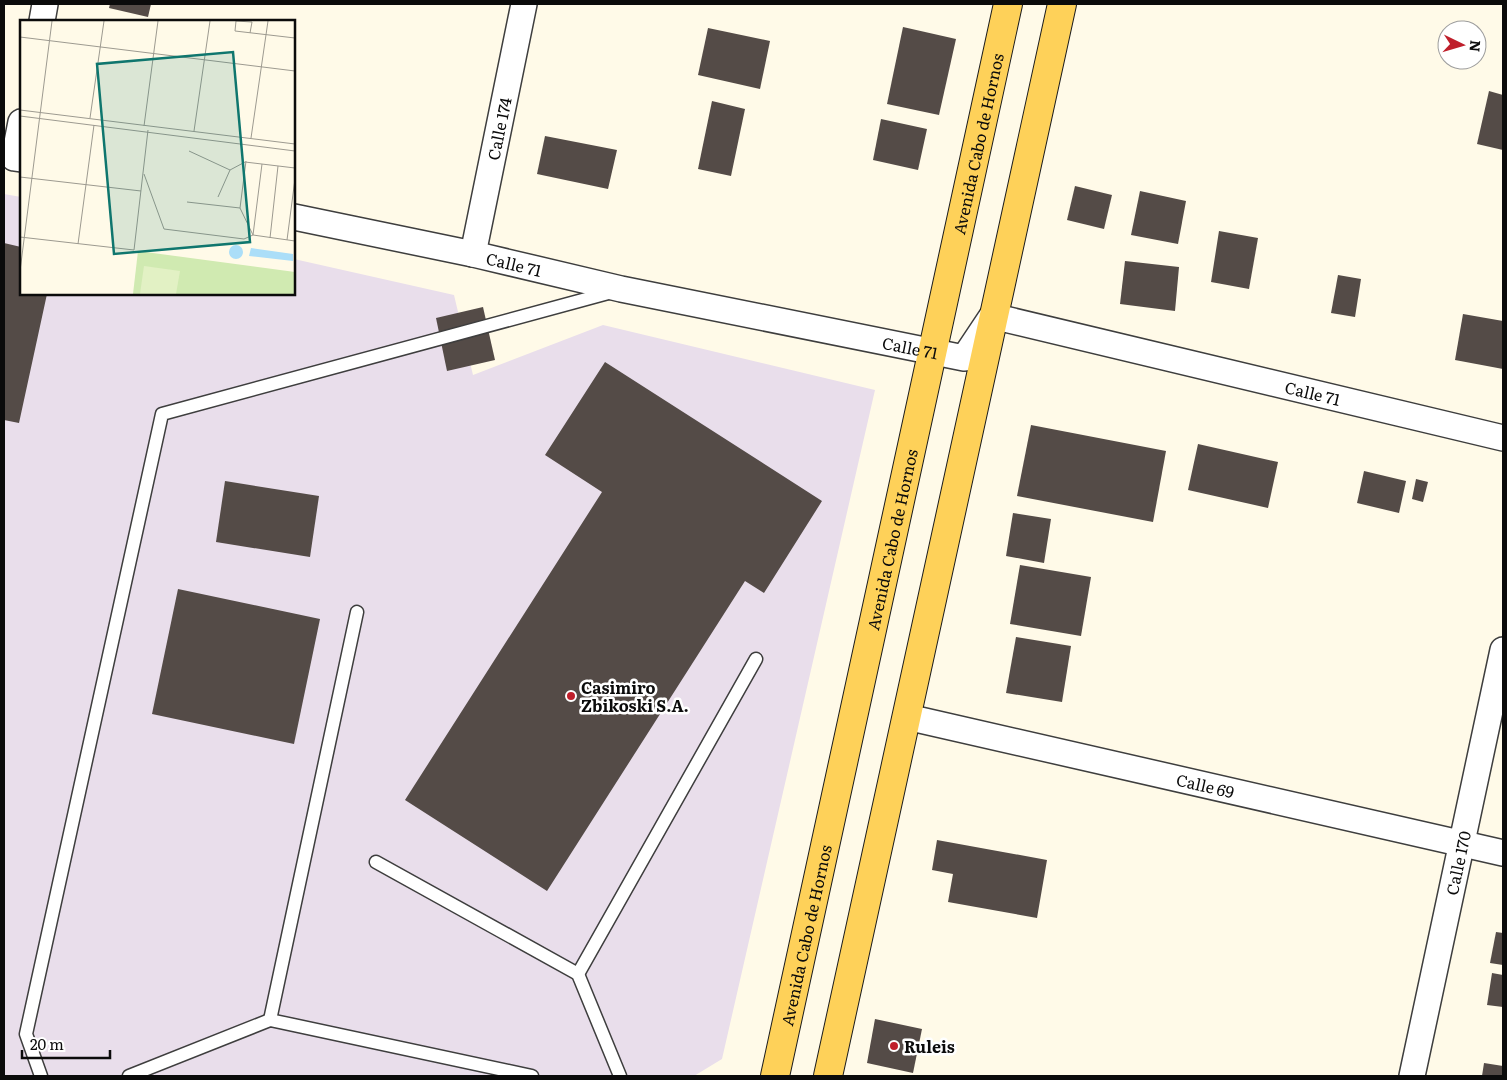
<svg xmlns="http://www.w3.org/2000/svg" width="1507" height="1080" font-family="Literata,serif">
  <style>
    .industrial { fill: #e9deeb }
    .building { fill: #544b47 }
    .lines { fill: none; stroke-linecap: round; stroke-linejoin: round }
    .service-casing { stroke: #3e3e3e; stroke-width: 15 }
    .minor-casing { stroke: #3e3e3e; stroke-width: 28 }
    .primary-casing { stroke: #1c1c1c; stroke-width: 30 }
    .service { stroke: #fff; stroke-width: 12 }
    .minor { stroke: #fff; stroke-width: 25 }
    .primary { stroke: #fed159; stroke-width: 28 }
    .poi-dot { fill: #bf1f2b; stroke: #fff; stroke-width: 2 }
    .labels { text-anchor: middle; dominant-baseline: central; stroke-width: 5; stroke-linejoin: round; paint-order: stroke }
    .street-label { font-size: 16px; fill: #0b0b0b; stroke: #fff }
    .poi-label { font-size: 16px; font-weight: bold; fill: #0b0b0b; stroke: #fff; text-anchor: start }
    .inset-road { fill: none; stroke: #9d9a90; stroke-width: 1 }
    .view { fill: #0f766e; fill-opacity: 0.15; stroke: #0f766e; stroke-width: 2.5 }
    .inset-edge { fill: none; stroke: #0b0b0b; stroke-width: 2.5 }
  </style>
  <rect width="100%" height="100%" fill="#fffae8"/>
  <polygon class="industrial" points="4,194 21,197 21,294 294,294 294,259 454,295 473,375 603,325 875,390 722,1059 694,1076 4,1076"/>
  <g class="building">
    <polygon points="110,4 151,4 148,17 109,8"/>
    <polygon points="903,27 956,39 939,115 887,104"/>
    <polygon points="708,28 770,41 760,89 698,75"/>
    <polygon points="1489,91 1503,95 1503,150 1477,144"/>
    <polygon points="712,101 745,109 731,176 698,169"/>
    <polygon points="881,119 927,129 918,170 873,160"/>
    <polygon points="545,136 617,150 608,189 537,174"/>
    <polygon points="1075,186 1112,195 1104,229 1067,220"/>
    <polygon points="1140,191 1186,201 1178,244 1131,235"/>
    <polygon points="1219,231 1258,238 1249,289 1211,282"/>
    <polygon points="4,243 21,247 21,294 47,294 19,423 4,420"/>
    <polygon points="1125,261 1179,267 1175,311 1120,304"/>
    <polygon points="1338,275 1361,279 1355,317 1331,313"/>
    <polygon points="483,307 495,360 447,371 436,318"/>
    <polygon points="1463,314 1503,321 1503,369 1455,360"/>
    <polygon points="605,362 822,501 764,593 745,581 547,891 405,800 602,492 545,455"/>
    <polygon points="1031,425 1166,451 1153,522 1017,496"/>
    <polygon points="1198,444 1278,462 1268,508 1188,490"/>
    <polygon points="1364,471 1406,481 1399,513 1357,503"/>
    <polygon points="1416,479 1428,482 1423,502 1412,499"/>
    <polygon points="225,481 319,496 310,557 216,542"/>
    <polygon points="1013,513 1051,519 1044,563 1006,556"/>
    <polygon points="1020,565 1091,577 1081,636 1010,624"/>
    <polygon points="178,589 320,619 294,744 152,714"/>
    <polygon points="1016,637 1071,646 1062,702 1006,693"/>
    <polygon points="937,840 1047,860 1037,918 948,902 953,874 932,870"/>
    <polygon points="1496,932 1503,933 1503,965 1490,963"/>
    <polygon points="1492,973 1503,975 1503,1007 1487,1005"/>
    <polygon points="875,1019 922,1029 913,1073 867,1063"/>
    <polygon points="1484,1063 1503,1066 1503,1076 1482,1076"/>
  </g>
  <g class="lines">
    <g class="service-casing">
      <g id="service">
        <polyline points="376,862 578,974 620,1076"/>
        <polyline points="578,974 756,659"/>
        <polyline points="270,1020 357,612"/>
        <polyline points="41,1076 26,1034 162,414 612,292"/>
        <polyline points="129,1076 270,1020 532,1076"/>
      </g>
    </g>
    <g class="minor-casing">
      <g id="minor">
        <polyline points="42,21 45,4"/>
        <polyline points="21,122 14,158 21,159"/>
        <path id="s1" d="M294 217 473 254 621 289 964 358 992 316 1503 438"/>
        <path id="s2" d="M473 254 524 4"/>
        <path id="s3" d="M907 717 1503 853"/>
        <path id="s4" d="M1412 1076 1503 650"/>
      </g>
    </g>
    <g class="primary-casing">
      <g id="primary">
        <path id="s5" d="M775 1076 1008 4"/>
        <path d="M828 1076C907 719 982 361 1062 4"/>
      </g>
    </g>
    <use href="#service" class="service"/>
    <use href="#minor" class="minor"/>
    <use href="#primary" class="primary"/>
  </g>
  <g class="poi-dot">
    <circle cx="571" cy="696" r="5"/>
    <circle cx="894" cy="1046" r="5"/>
  </g>
  <g class="labels">
    <g class="street-label">
      <text stroke="none"><textPath href="#s2" startOffset="128">Calle 174</textPath></text>
      <text stroke="none"><textPath href="#s5" startOffset="954">Avenida Cabo de Hornos</textPath></text>
      <text stroke="none"><textPath href="#s1" startOffset="225">Calle 71</textPath></text>
      <text stroke="none"><textPath href="#s1" startOffset="630">Calle 71</textPath></text>
      <text stroke="none"><textPath href="#s1" startOffset="1065">Calle 71</textPath></text>
      <text stroke="none"><textPath href="#s5" startOffset="549">Avenida Cabo de Hornos</textPath></text>
      <text stroke="none"><textPath href="#s3" startOffset="306">Calle 69</textPath></text>
      <text stroke="none"><textPath href="#s4" startOffset="218">Calle 170</textPath></text>
      <text stroke="none"><textPath href="#s5" startOffset="144">Avenida Cabo de Hornos</textPath></text>
    </g>
    <g class="poi-label">
      <text x="581" y="687">Casimiro<tspan x="581" dy="18">Zbikoski S.A.</tspan></text>
      <text x="904" y="1046">Ruleis</text>
    </g>
  </g>
  <g transform="translate(20 20)">
    <rect width="275" height="275" fill="#fffae8"/>
    <path d="M118 231 275 252V274H113Z" fill="#d0eab1"/>
    <path d="M124 246 160 251 156 274H120Z" fill="#e2f1c4"/>
    <path d="M209 232a7 7 0 1 1 14 0a7 7 0 1 1-14 0ZM231 228 273 234V241L229 236Z" fill="#abdef8"/>
    <path class="inset-road" d="M230 13 232 2 216 1 215 11 275 18M0 17 275 51M0 90 275 124M0 96 275 131M70 98 84 1M124 106 138 1M174 111 190 1M231 118 248 1M169 131 210 150M226 141 220 188 233 215M124 154 144 209 224 219 233 215 275 221M0 157 121 171M198 177 210 150 225 142 275 148M167 182 220 188M233 215 242 144M0 217 114 230 128 110M250 218 258 146M267 220 275 159M58 224 74 105M0 251 32 1"/>
    <path class="view" d="M213 32 230 222 94 234 77 44Z"/>
    <rect width="275" height="275" class="inset-edge"/>
  </g>
  <rect width="1507" height="1080" fill="none" stroke="#0b0b0b" stroke-width="10"/>
  <g transform="translate(1462 45) rotate(95)"><circle r="24" fill="#ffffff" stroke="#9d9d9d"/>
  <path d="M0-4L9 19L0 12L-9 19Z" fill="#bf1f2b"/>
  <text y="-8" font-size="14" font-weight="bold" text-anchor="middle" fill="#0b0b0b">N</text>
  </g>
  <path d="M22 1050v8h88v-8" fill="none" stroke="#0b0b0b" stroke-width="2.5"/>
  <text x="30" y="1050" font-size="15" fill="#0b0b0b" stroke="#ffffff" stroke-width="4" paint-order="stroke">20 m</text>
</svg>
